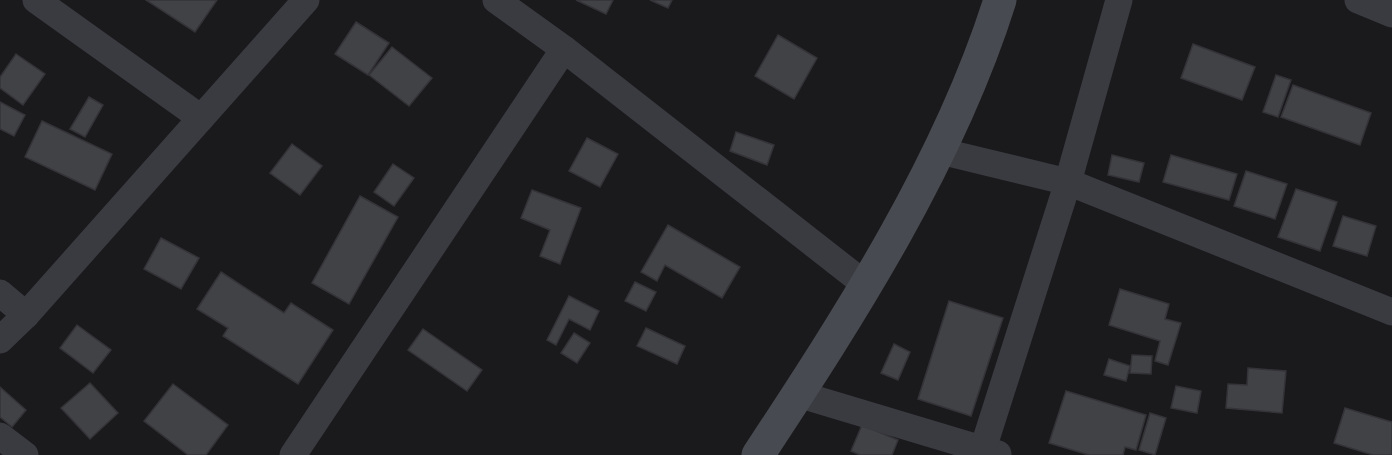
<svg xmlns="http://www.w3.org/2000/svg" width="1392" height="455" font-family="'Archivo Narrow',sans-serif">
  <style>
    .building { fill: #414246; stroke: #343338; stroke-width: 1.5 }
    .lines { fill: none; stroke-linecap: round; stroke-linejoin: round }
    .minor { stroke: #3a3b41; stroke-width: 27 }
    .secondary { stroke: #484a51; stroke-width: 33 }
  </style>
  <rect width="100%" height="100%" fill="#1a1a1c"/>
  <g class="building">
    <polygon points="146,0 217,0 195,32"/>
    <polygon points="576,0 613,0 606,14"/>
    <polygon points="650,0 672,0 668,8"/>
    <polygon points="356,22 389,43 368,75 335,54"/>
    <polygon points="778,35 817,58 794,99 755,76"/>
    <polygon points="1193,44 1255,67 1242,100 1181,78"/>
    <polygon points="392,47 432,78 409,106 369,75"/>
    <polygon points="16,54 45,74 23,105 0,88 0,77"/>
    <polygon points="1276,75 1291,80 1278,117 1263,112"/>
    <polygon points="1293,85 1371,113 1360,145 1281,117"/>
    <polygon points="89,97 103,105 85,137 70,129"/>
    <polygon points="0,102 25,115 14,136 0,129"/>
    <polygon points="42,121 112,154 95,190 25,157"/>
    <polygon points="736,132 774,145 767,165 730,151"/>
    <polygon points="587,138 618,154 600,187 569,171"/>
    <polygon points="292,144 322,166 300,195 270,173"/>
    <polygon points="1112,155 1144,163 1139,182 1108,175"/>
    <polygon points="1171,155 1237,174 1229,200 1163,182"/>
    <polygon points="393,164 414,178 394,206 374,192"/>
    <polygon points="1246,171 1287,184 1275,219 1234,206"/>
    <polygon points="1296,189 1337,202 1320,251 1278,237"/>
    <polygon points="532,190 581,208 560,264 540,256 550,230 521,218"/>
    <polygon points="360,196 398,217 349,304 312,283"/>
    <polygon points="1343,216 1376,226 1367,256 1333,246"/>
    <polygon points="668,225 740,267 722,298 665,265 657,281 641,272"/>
    <polygon points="161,238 199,258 181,289 144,269"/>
    <polygon points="221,272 284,313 291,303 333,330 298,384 223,336 228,328 197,309"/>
    <polygon points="635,282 656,292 646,311 625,301"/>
    <polygon points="1120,289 1169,304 1165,319 1181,323 1168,365 1155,361 1160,341 1109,325"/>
    <polygon points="569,296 599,311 590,330 569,319 556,345 547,340"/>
    <polygon points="949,301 1003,318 971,416 918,399"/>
    <polygon points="77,325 111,350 93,373 60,348"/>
    <polygon points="646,328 685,346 677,364 637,346"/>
    <polygon points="423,329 482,370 467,391 408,350"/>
    <polygon points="574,333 590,343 577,363 561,353"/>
    <polygon points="894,344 910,352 898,380 881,373"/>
    <polygon points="1132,355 1152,356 1151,374 1130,373"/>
    <polygon points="1109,359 1130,366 1126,381 1104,375"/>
    <polygon points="1248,368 1286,371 1282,413 1226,408 1228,384 1247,385"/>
    <polygon points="90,383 118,413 90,439 61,408"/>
    <polygon points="173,384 228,425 206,455 188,455 144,421"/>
    <polygon points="1176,386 1201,391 1197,413 1171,408"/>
    <polygon points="0,387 26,410 12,427 0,417"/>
    <polygon points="1066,391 1146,415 1136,450 1125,447 1123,455 1089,455 1049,443"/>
    <polygon points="1345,408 1392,422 1392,455 1373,455 1334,443"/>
    <polygon points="1150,413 1166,418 1155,455 1139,450"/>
    <polygon points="862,425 898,440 892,455 860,455 851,451"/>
  </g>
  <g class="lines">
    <g class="minor">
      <polyline points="36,0 201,118"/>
      <polyline points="496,0 564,49 866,285"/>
      <polyline points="1358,0 1392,14"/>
      <polyline points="940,151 1068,182 1392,312"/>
      <polyline points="0,293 26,315"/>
      <polyline points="0,340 26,315 306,0"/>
      <polyline points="798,394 998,454"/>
      <polyline points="0,436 25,455"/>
      <polyline points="293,455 564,49"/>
      <polyline points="981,455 1068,182 1119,0"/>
    </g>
    <path class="secondary" d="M758 455C851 314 949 162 1000 0"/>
  </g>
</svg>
